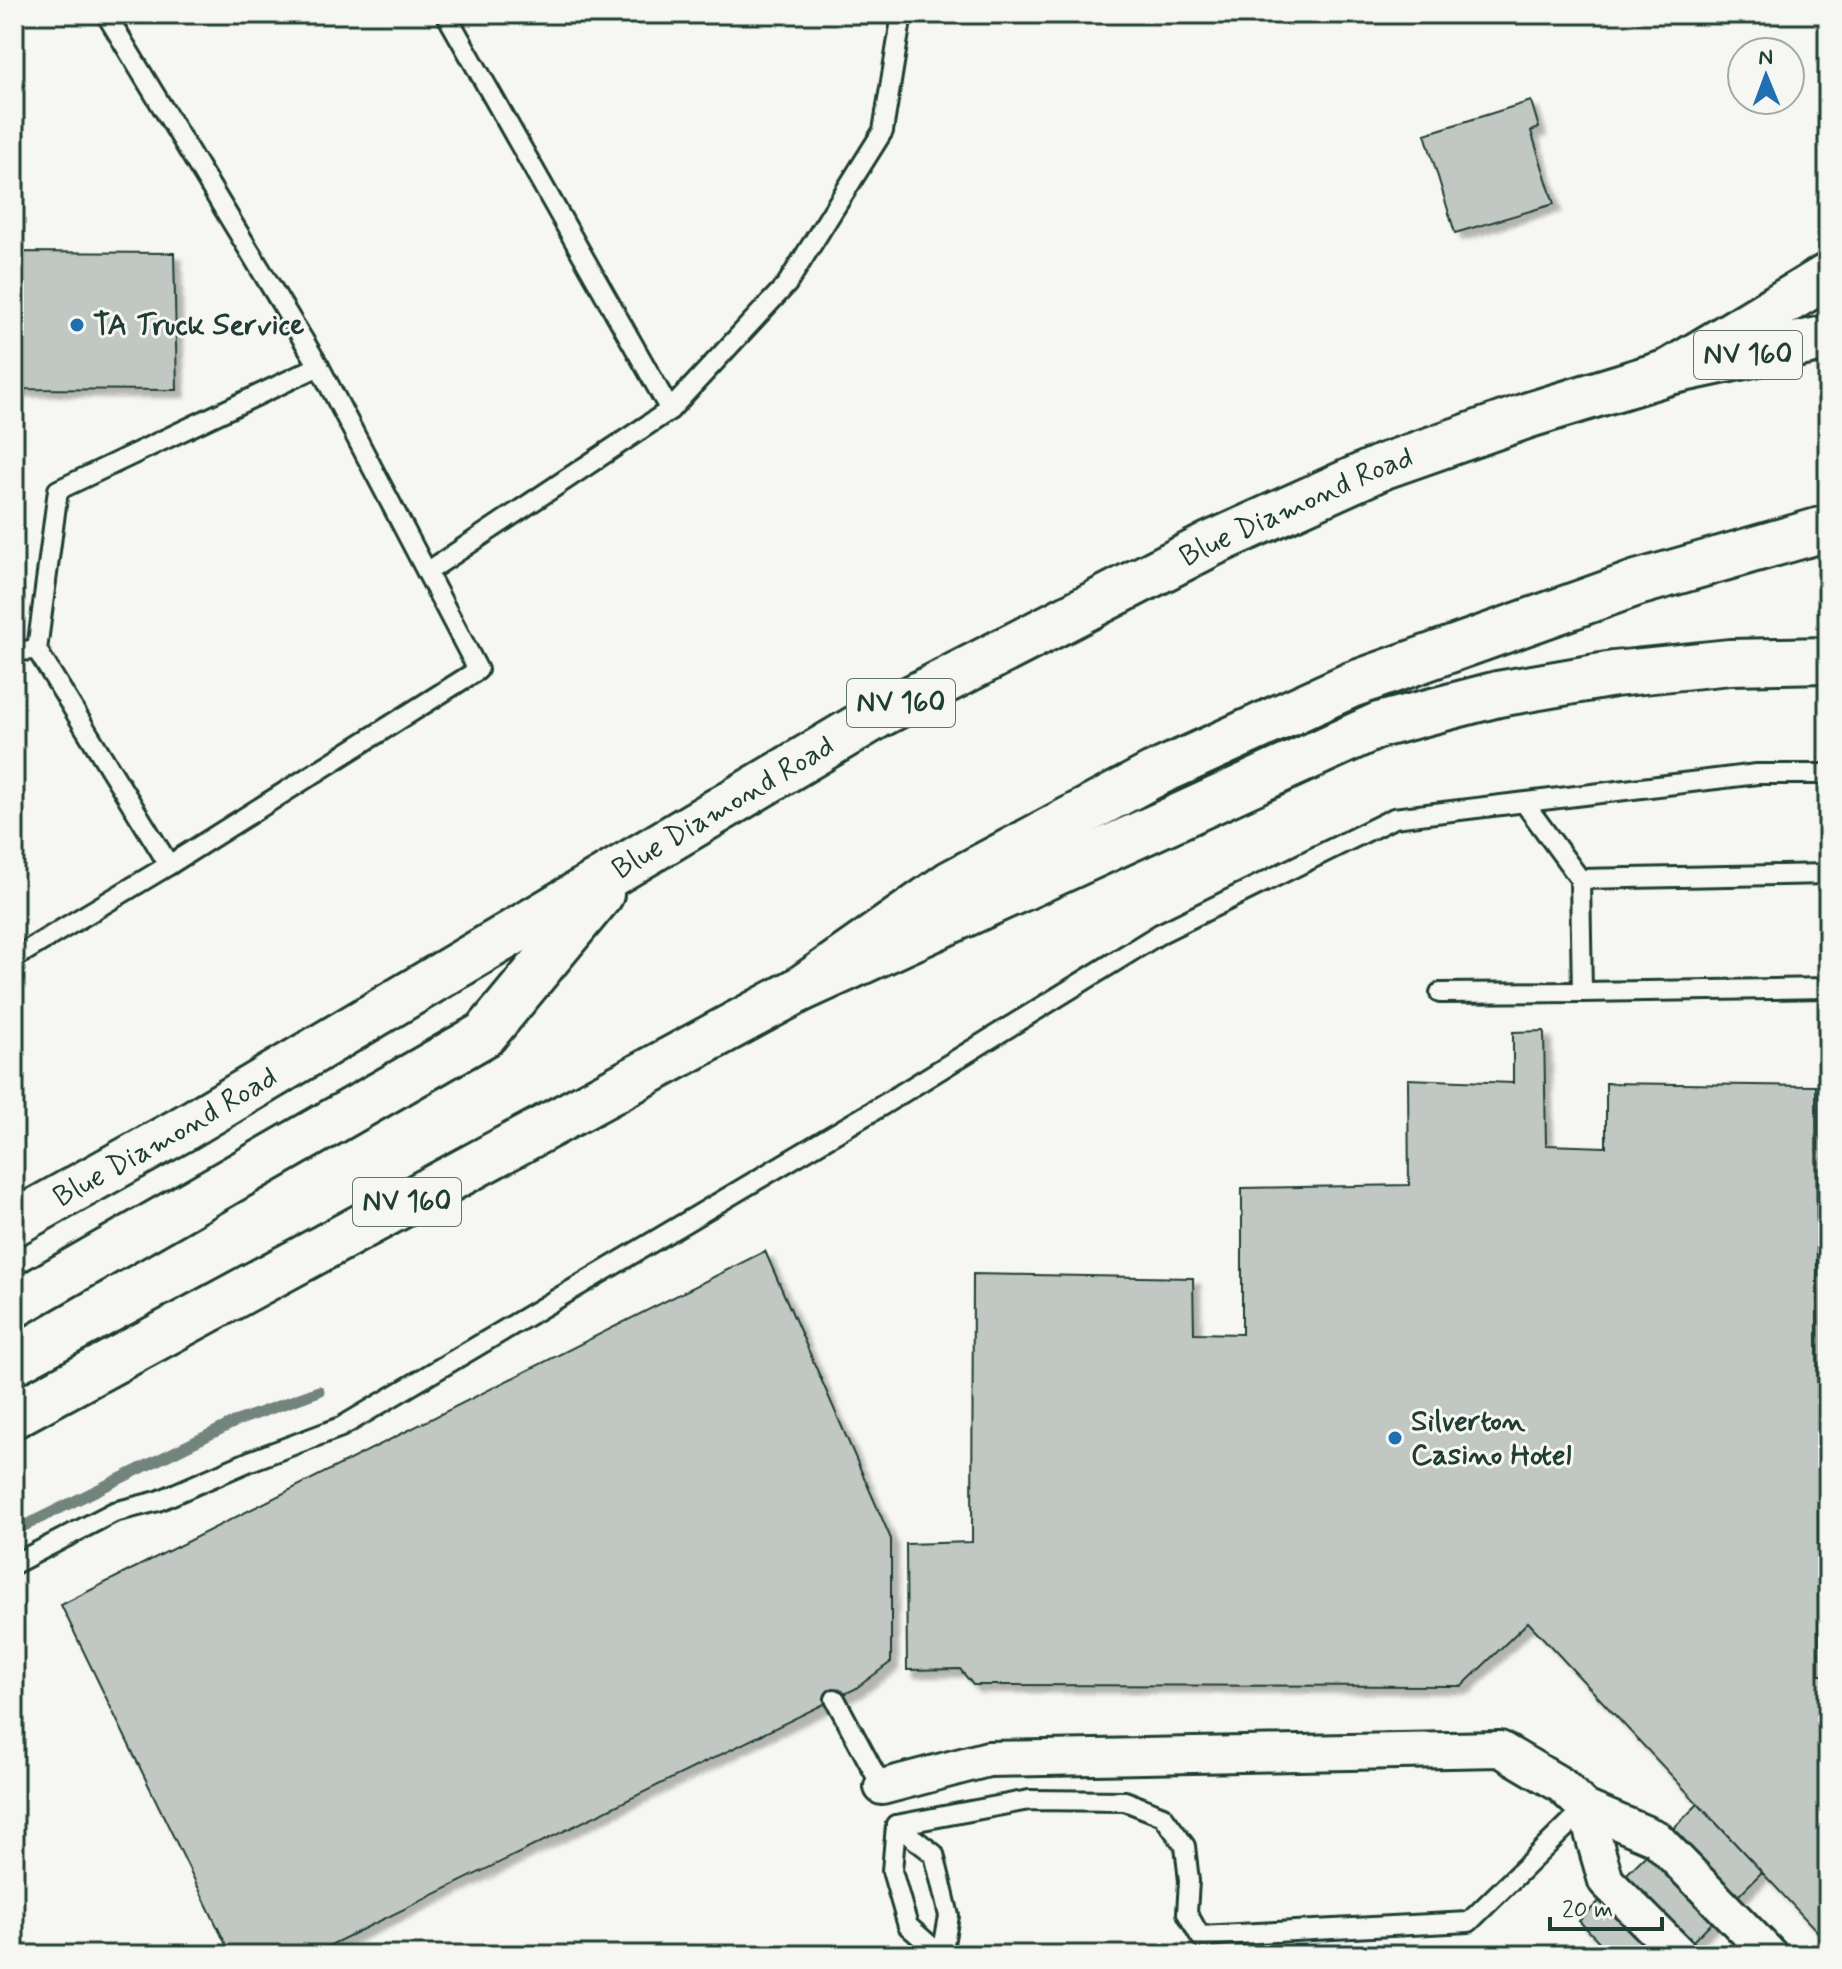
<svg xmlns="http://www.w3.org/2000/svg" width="1842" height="1969" font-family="Mynerve,sans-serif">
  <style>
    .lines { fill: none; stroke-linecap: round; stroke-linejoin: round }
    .stream { stroke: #72847d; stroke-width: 11 }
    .building { fill: #c1c8c3; stroke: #1f3d34; stroke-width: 2; filter: url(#shadow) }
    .service-casing { stroke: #1f3d34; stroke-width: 24 }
    .minor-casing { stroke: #1f3d34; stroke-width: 40 }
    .trunk-casing { stroke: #1f3d34; stroke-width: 50 }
    .motorway-casing { stroke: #1f3d34; stroke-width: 50 }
    .service { stroke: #f6f6f2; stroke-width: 18 }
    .minor { stroke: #f6f6f2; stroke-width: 34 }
    .trunk { stroke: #f6f6f2; stroke-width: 44 }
    .motorway { stroke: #f6f6f2; stroke-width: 44 }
    .poi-dot { fill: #1f6fb2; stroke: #f6f6f2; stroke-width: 3 }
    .labels { text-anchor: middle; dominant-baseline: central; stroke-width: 6; stroke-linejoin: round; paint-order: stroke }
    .shield { fill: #f6f6f2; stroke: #60746d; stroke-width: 2 }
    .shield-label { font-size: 28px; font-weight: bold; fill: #1f3d34 }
    .poi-label { font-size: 30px; font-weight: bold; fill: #1f3d34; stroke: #f6f6f2; text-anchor: start }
    .street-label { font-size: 30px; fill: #1f3d34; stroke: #f6f6f2 }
  </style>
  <defs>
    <filter id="shadow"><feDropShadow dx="7" dy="7" stdDeviation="2" flood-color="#0004"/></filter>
  </defs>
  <rect width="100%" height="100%" fill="#f6f6f2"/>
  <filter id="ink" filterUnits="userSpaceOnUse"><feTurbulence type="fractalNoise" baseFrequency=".0125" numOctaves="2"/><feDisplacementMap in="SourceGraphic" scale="16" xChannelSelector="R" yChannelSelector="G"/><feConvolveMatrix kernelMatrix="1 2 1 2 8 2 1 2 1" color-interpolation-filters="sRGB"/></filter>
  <g filter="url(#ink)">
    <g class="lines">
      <polyline class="stream" points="14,1531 237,1421 319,1391"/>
    </g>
    <g class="building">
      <polygon points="1531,101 1539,128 1531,131 1554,204 1455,233 1425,134"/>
      <polygon points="14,252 174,253 177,390 14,389"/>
      <polygon points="1544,1031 1546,1145 1606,1147 1606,1083 1816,1086 1819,1675 1828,1675 1828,1943 1528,1622 1462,1686 973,1685 960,1669 907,1670 906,1544 972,1542 973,1274 1193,1278 1194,1333 1242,1334 1242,1188 1409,1185 1408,1079 1513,1083 1513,1032"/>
      <polygon points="765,1251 891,1539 891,1662 855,1689 310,1955 231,1955 61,1605"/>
      <polygon points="1698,1804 1762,1872 1679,1955 1612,1955 1579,1921"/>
    </g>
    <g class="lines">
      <g class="service-casing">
        <g id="service">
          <polyline points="446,14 670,410"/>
          <polyline points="427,572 670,410 787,284 883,131 902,14"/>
          <polyline points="14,651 37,650"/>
          <polyline points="1525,804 1580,879 1828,874"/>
          <polyline points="169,865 478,670 319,366"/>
          <polyline points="1580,879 1582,992 1828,988"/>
          <polyline points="14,958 169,865 37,650 58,490 319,366 106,14"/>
          <polyline points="1440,993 1582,992"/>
          <polyline points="14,1564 114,1512 158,1501 250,1461 341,1427 878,1108 1161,933 1394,818 1757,774 1828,774"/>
          <polyline points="835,1699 882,1787"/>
          <polyline points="896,1825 1029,1800 1125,1801 1163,1816 1185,1846 1189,1881 1187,1913 1200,1936 1469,1922 1585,1808"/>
          <polyline points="896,1825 934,1854 949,1916 942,1955"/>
          <polyline points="896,1825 892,1871 908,1926 941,1955"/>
        </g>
      </g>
      <g class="minor-casing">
        <g id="minor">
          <polyline points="882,1787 988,1759 1500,1749 1561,1785 1585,1808 1656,1838 1770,1955"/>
          <polyline points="1585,1808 1606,1881 1680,1955"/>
        </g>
      </g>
      <g class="trunk-casing">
        <g id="trunk">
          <path id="s1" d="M14 1223 181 1130 877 716 1211 544 1384 466 1529 415 1669 372 1828 338"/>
          <polyline points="14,1305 485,1034 601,894"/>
          <polyline points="14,1415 799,990 951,883 1153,775 1351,685 1637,583 1828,528"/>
        </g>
      </g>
      <g class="motorway-casing">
        <g id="motorway">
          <polyline points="1669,372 1828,276"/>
          <polyline points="799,990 1379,725 1498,694 1614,674 1730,662 1828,660"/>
        </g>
      </g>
      <use href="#service" class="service"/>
      <use href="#minor" class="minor"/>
      <use href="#trunk" class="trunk"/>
      <use href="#motorway" class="motorway"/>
    </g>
  </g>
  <g class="poi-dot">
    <circle cx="77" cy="325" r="8"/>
    <circle cx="1395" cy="1438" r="8"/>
  </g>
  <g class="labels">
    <g class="shield">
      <rect x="1694" y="331" width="108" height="48" rx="6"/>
      <rect x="847" y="679" width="108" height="48" rx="6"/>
      <rect x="353" y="1178" width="108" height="48" rx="6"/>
    </g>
    <g class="shield-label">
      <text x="1748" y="355">NV 160</text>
      <text x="901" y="703">NV 160</text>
      <text x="407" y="1202">NV 160</text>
    </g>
    <g class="poi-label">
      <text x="93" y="325">TA Truck Service</text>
      <text x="1411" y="1421">Silverton<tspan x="1411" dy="34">Casino Hotel</tspan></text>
    </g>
    <g class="street-label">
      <text stroke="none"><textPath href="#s1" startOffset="1470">Blue Diamond Road</textPath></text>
      <text stroke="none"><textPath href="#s1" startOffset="822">Blue Diamond Road</textPath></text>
      <text stroke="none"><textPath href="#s1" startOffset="174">Blue Diamond Road</textPath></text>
    </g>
  </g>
  <rect width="1842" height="1969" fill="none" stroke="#f6f6f2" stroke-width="48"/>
  <rect x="24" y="24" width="1794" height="1921" fill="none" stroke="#1f3d34" stroke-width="3" filter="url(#ink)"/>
  <g transform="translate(1766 76) rotate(359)"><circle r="38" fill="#f6f6f2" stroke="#a0aca6" stroke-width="2"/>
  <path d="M0-6L14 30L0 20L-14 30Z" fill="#1f6fb2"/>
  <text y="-12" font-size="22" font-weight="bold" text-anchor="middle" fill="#1f3d34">N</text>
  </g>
  <path d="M1550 1917v12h112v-12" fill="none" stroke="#1f3d34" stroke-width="4"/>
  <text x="1562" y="1917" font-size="24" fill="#1f3d34" stroke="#f6f6f2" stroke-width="6" paint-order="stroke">20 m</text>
</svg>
